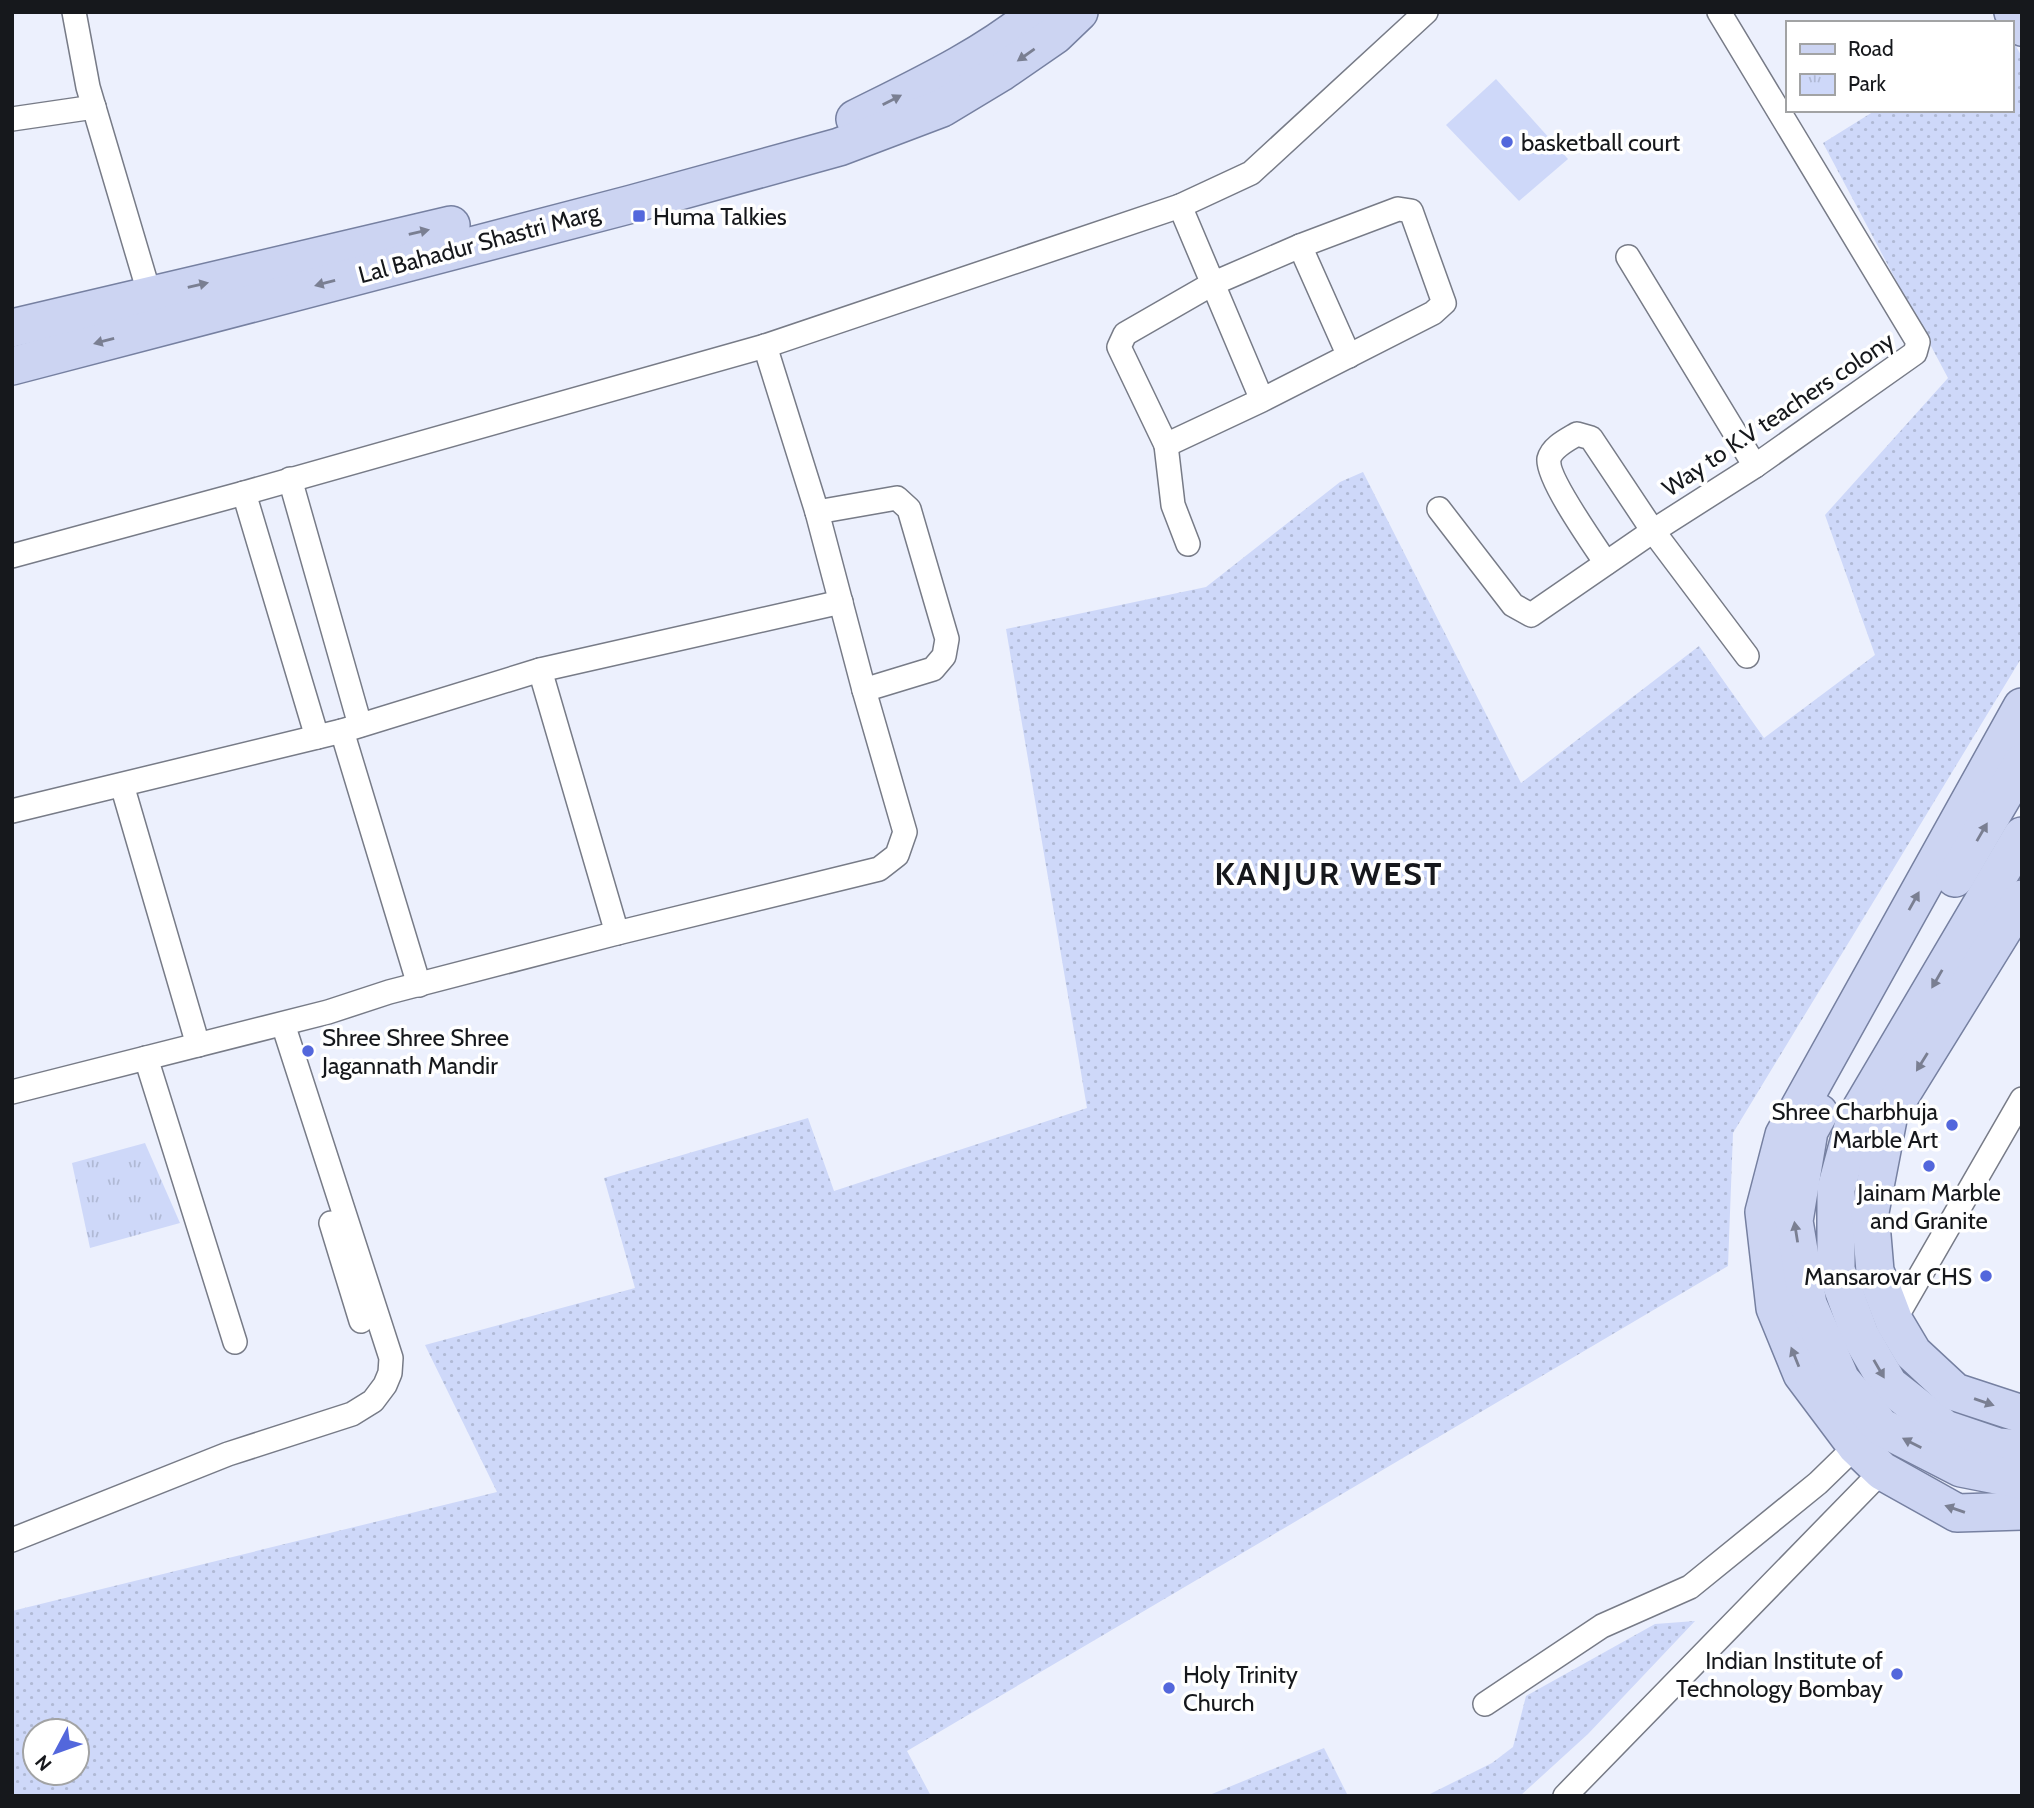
<svg xmlns="http://www.w3.org/2000/svg" width="2034" height="1808" font-family="Cabin,sans-serif">
  <style>
    .grass { fill: url(#grass-dots); fill-rule: evenodd }
    .park { fill: url(#park-tufts) }
    .garden { fill: #ced8f9 }
    .lines { fill: none; stroke-linecap: round; stroke-linejoin: round }
    .street-casing { stroke: #777b87; stroke-width: 26 }
    .primary-casing { stroke: #7680a1; stroke-width: 40 }
    .street { stroke: #fff; stroke-width: 23 }
    .primary { stroke: #ccd4f2; stroke-width: 37 }
    .oneway { fill: #7a7f92 }
    .poi-dot { fill: #5367dc; stroke: #fff; stroke-width: 2.5 }
    .labels { text-anchor: middle; dominant-baseline: central; stroke-width: 7; stroke-linejoin: round; paint-order: stroke }
    .poi-label { font-size: 24px; fill: #16181c; stroke: #fff; text-anchor: start }
    .street-label { font-size: 24px; fill: #16181c; stroke: #fff }
    .district-label { font-size: 32px; font-weight: bold; letter-spacing: 2px; fill: #16181c; stroke: #fff }
  </style>
  <defs>
    <pattern id="grass-dots" width="8" height="8" patternUnits="userSpaceOnUse" patternTransform="scale(1.75)"><rect width="8" height="8" fill="#ced8f9"/><path d="M2 2h.1M6 6h.1" fill="none" stroke="#b0b9d5" stroke-width="1.8" stroke-linecap="round"/></pattern>
    <pattern id="park-tufts" width="24" height="20" patternUnits="userSpaceOnUse" patternTransform="scale(1.75)"><rect width="24" height="20" fill="#ced8f9"/><path d="M3 7l-1-3M5 7V3M7 7l1-3M15 17l-1-3M17 17v-4M19 17l1-3" fill="none" stroke="#b0b9d5"/></pattern>
  </defs>
  <rect width="100%" height="100%" fill="#ecf0fd"/>
  <g class="grass">
    <path d="M2011 37 2022 57V657L1733 1133 1728 1266 907 1751 931 1796H12V1611L497 1492 425 1345 635 1288 604 1178 808 1118 834 1191 1087 1108 1006 629 1206 587 1340 482 1363 472 1521 783 1699 646 1764 738 1875 655 1825 515 1948 378 1823 143 1876 110H2011ZM35 1731H77V1773H35Z"/>
    <polygon points="1695,1621 1588,1734 1520,1796 1426,1796 1492,1763 1513,1747 1526,1696 1655,1624"/>
    <polygon points="1324,1748 1348,1796 1207,1796"/>
  </g>
  <polygon class="park" points="145,1143 180,1223 90,1248 72,1163"/>
  <polygon class="garden" points="1496,79 1568,159 1519,201 1446,125"/>
  <g class="lines">
    <g class="street-casing">
      <g id="street">
        <polyline points="74,12 88,87 150,296"/>
        <polyline points="12,119 94,107"/>
        <polyline points="1180,206 1262,400 1166,445 1119,347 1125,334 1212,284 1300,246 1398,209 1411,211 1444,303 1433,313 1262,400"/>
        <polyline points="1300,246 1349,356"/>
        <polyline points="1628,257 1755,466"/>
        <polyline points="1166,445 1173,505 1188,544"/>
        <polyline points="290,479 360,725"/>
        <polyline points="244,493 317,737"/>
        <polyline points="1439,509 1513,605 1531,615 1653,531 1755,466 1915,353 1918,342 1719,12"/>
        <polyline points="817,512 897,498 909,509 947,639 944,656 933,669 864,690"/>
        <polyline points="12,556 244,493 765,346 1180,206 1251,173 1426,12"/>
        <path d="M1606 563C1594 545 1546 477 1549 459 1552 447 1567 440 1577 434L1591 438 1653 531 1747 656"/>
        <polyline points="540,670 617,933"/>
        <polyline points="342,731 419,985"/>
        <polyline points="122,785 198,1045"/>
        <polyline points="12,811 342,731 540,670 841,602"/>
        <polyline points="146,1058 235,1342"/>
        <polyline points="12,1092 328,1012 389,992 617,933 879,869 897,855 905,832 864,690 817,512 765,346"/>
        <polyline points="331,1223 361,1321"/>
        <polyline points="1894,1321 2022,1099"/>
        <polyline points="12,1540 228,1454 352,1414 373,1401 385,1385 390,1373 391,1358 283,1024"/>
        <polyline points="1485,1704 1602,1626 1690,1587 1818,1483 1856,1446"/>
        <polyline points="1565,1796 1882,1471"/>
      </g>
    </g>
    <g class="primary-casing">
      <g id="primary">
        <polyline points="2013,12 2022,27"/>
        <path d="M855 119C917 88 984 57 1038 12"/>
        <polyline points="12,328 451,225"/>
        <polyline points="12,366 632,204 839,147 942,108 1000,73 1055,35 1079,12"/>
        <polyline points="2022,707 1784,1135 1764,1212 1775,1308 1802,1374 1856,1446 1882,1471 1957,1513 2022,1511"/>
        <polyline points="2022,836 1855,1119 1836,1189 1836,1270 1860,1335 1889,1385 1945,1429 1998,1447 2022,1449"/>
        <polyline points="1955,878 2022,763"/>
        <polyline points="2022,899 1889,1114 1870,1212 1875,1271 1894,1321 1913,1353 1955,1392 2022,1414"/>
        <polyline points="1819,1113 1809,1131 1794,1221 1808,1304 1841,1380 1881,1427 1961,1468 2022,1480"/>
      </g>
    </g>
    <use href="#street" class="street"/>
    <use href="#primary" class="primary"/>
  </g>
  <defs><path id="oneway-solid" d="M-6-.8H1V-3.2L6.5 0L1 3.2V.8H-6Z" transform="scale(1.75)"/></defs>
  <g class="oneway">
    <use href="#oneway-solid" transform="translate(1026 55) rotate(145)"/>
    <use href="#oneway-solid" transform="translate(892 100) rotate(-27)"/>
    <use href="#oneway-solid" transform="translate(419 232) rotate(-13)"/>
    <use href="#oneway-solid" transform="translate(325 283) rotate(165)"/>
    <use href="#oneway-solid" transform="translate(198 285) rotate(-13)"/>
    <use href="#oneway-solid" transform="translate(104 341) rotate(165)"/>
    <use href="#oneway-solid" transform="translate(1982 832) rotate(-60)"/>
    <use href="#oneway-solid" transform="translate(1914 901) rotate(-61)"/>
    <use href="#oneway-solid" transform="translate(1937 979) rotate(120)"/>
    <use href="#oneway-solid" transform="translate(1922 1062) rotate(122)"/>
    <use href="#oneway-solid" transform="translate(1796 1232) rotate(-99)"/>
    <use href="#oneway-solid" transform="translate(1795 1357) rotate(-112)"/>
    <use href="#oneway-solid" transform="translate(1879 1369) rotate(60)"/>
    <use href="#oneway-solid" transform="translate(1984 1402) rotate(19)"/>
    <use href="#oneway-solid" transform="translate(1912 1443) rotate(-153)"/>
    <use href="#oneway-solid" transform="translate(1955 1509) rotate(-161)"/>
  </g>
  <g class="poi-dot">
    <circle cx="1507" cy="142" r="7"/>
    <rect x="632" y="209" width="14" height="14" rx="3.5"/>
    <circle cx="308" cy="1051" r="7"/>
    <circle cx="1952" cy="1125" r="7"/>
    <circle cx="1929" cy="1166" r="7"/>
    <circle cx="1986" cy="1276" r="7"/>
    <circle cx="1897" cy="1674" r="7"/>
    <circle cx="1169" cy="1688" r="7"/>
  </g>
  <g class="labels">
    <g class="poi-label">
      <text x="1521" y="142">basketball court</text>
      <text x="653" y="216">Huma Talkies</text>
      <text x="322" y="1037">Shree Shree Shree<tspan x="322" dy="28">Jagannath Mandir</tspan></text>
      <text x="1938" y="1111" text-anchor="end">Shree Charbhuja<tspan x="1938" dy="28">Marble Art</tspan></text>
      <text x="1929" y="1192" text-anchor="middle">Jainam Marble<tspan x="1929" dy="28">and Granite</tspan></text>
      <text x="1972" y="1276" text-anchor="end">Mansarovar CHS</text>
      <text x="1883" y="1660" text-anchor="end">Indian Institute of<tspan x="1883" dy="28">Technology Bombay</tspan></text>
      <text x="1183" y="1674">Holy Trinity<tspan x="1183" dy="28">Church</tspan></text>
    </g>
    <g class="street-label">
      <text transform="translate(479 243) rotate(-15)">Lal Bahadur Shastri Marg</text>
      <text transform="translate(1778 414) rotate(-34)">Way to K.V teachers colony</text>
    </g>
    <g class="district-label">
      <text x="1329" y="873">KANJUR WEST</text>
    </g>
  </g>
  <rect width="2034" height="1808" fill="none" stroke="#16181c" stroke-width="28"/>
  <rect x="1786" y="21" width="228" height="91" fill="#ffffff" stroke="#a2a3a4" stroke-width="2"/>
  <rect x="1800" y="44" width="35" height="10" fill="#ccd4f2" stroke="#a2a3a4" stroke-width="2"/>
  <text x="1848" y="56" font-size="21" fill="#16181c">Road</text>
  <rect x="1800" y="74" width="35" height="21" fill="url(#park-tufts)" stroke="#a2a3a4" stroke-width="2"/>
  <text x="1848" y="91" font-size="21" fill="#16181c">Park</text>
  <g transform="translate(56 1752) rotate(229)"><circle r="33" fill="#ffffff" stroke="#a2a3a4" stroke-width="2"/>
  <path d="M0-5L12 26L0 18L-12 26Z" fill="#5367dc"/>
  <text y="-10" font-size="19" font-weight="bold" text-anchor="middle" fill="#16181c">N</text>
  </g>
</svg>
